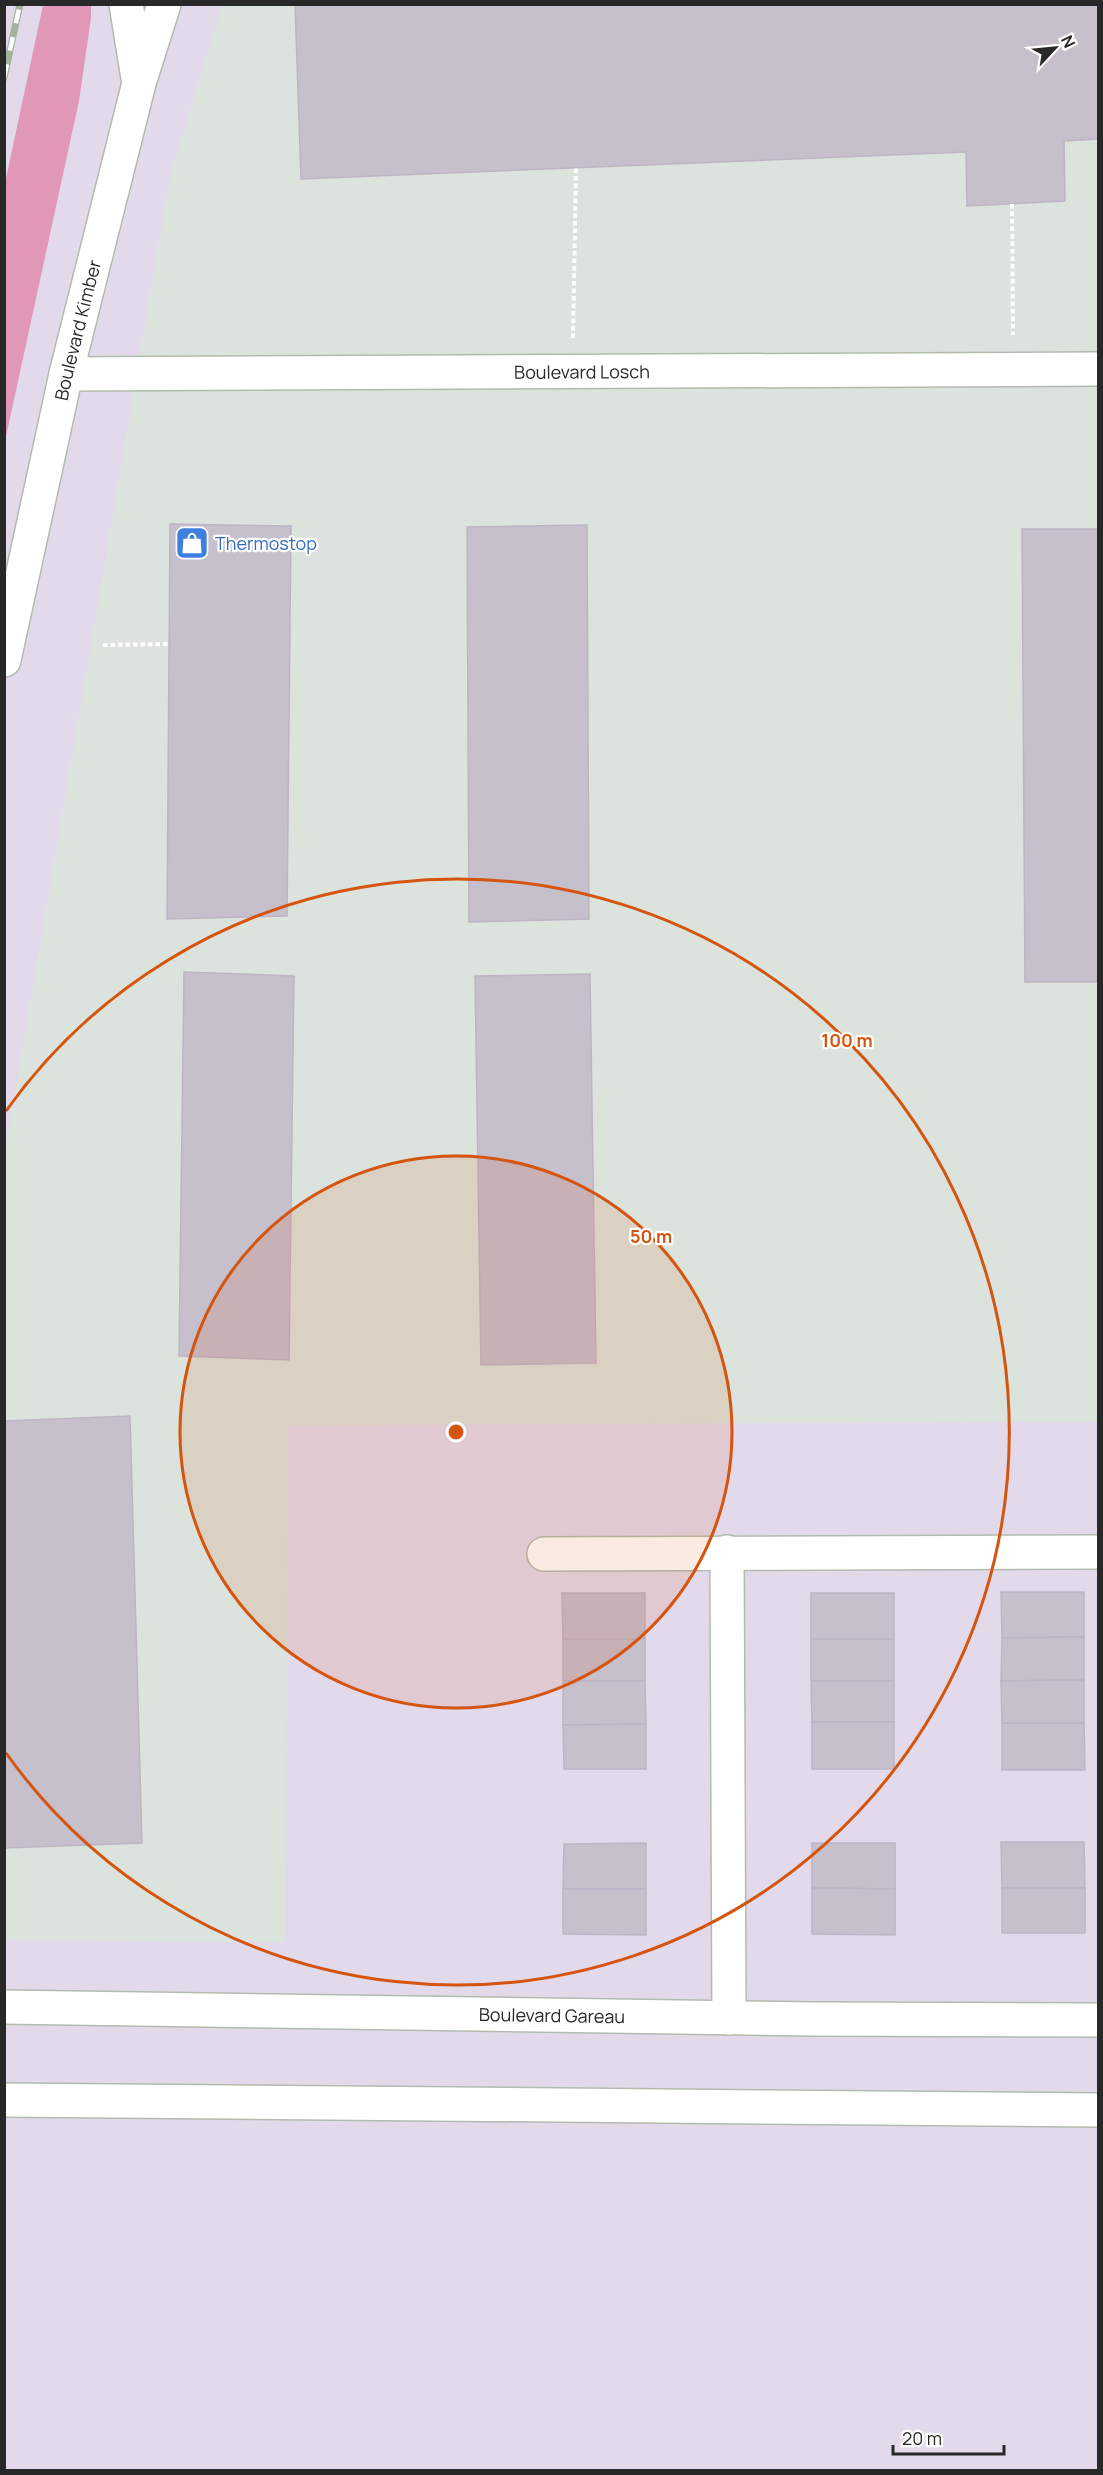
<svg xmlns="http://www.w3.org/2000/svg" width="1103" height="2475" font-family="Manrope,sans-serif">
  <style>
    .industrial { fill: #dbe3dc }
    .green { fill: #e197b8 }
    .building { fill: #c6bfcc; stroke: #beb4c6; stroke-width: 1.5 }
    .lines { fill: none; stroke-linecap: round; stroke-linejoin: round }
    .street-casing { stroke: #b2bcae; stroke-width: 36 }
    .secondary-casing { stroke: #b2bcae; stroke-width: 36 }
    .path { stroke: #fff; stroke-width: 4; stroke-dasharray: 4.5 3; stroke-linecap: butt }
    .street { stroke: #fff; stroke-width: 33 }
    .secondary { stroke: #fff; stroke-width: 33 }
    .rail-casing { stroke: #a3b39d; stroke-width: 7 }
    .rail { stroke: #fff; stroke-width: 4.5; stroke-dasharray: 14; stroke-linecap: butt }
    .ring { fill: none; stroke: #d5540f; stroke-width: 3 }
    .labels { text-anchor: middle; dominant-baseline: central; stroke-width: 4.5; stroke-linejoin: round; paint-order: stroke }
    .street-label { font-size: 18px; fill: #282828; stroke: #fff }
    .shop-label { font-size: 18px; fill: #366cbe; stroke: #fff; text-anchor: start }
    .centre { fill: #d5540f; stroke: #fff; stroke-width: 3 }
    .ring-label { font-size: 18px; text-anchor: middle; font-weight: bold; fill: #d5540f; stroke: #fff; stroke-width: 4.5; stroke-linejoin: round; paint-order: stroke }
  </style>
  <rect width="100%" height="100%" fill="#e2daeb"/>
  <polygon class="industrial" points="222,5 1098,5 1098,1422 288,1425 286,1942 5,1940 5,1152 170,177"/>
  <polygon class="green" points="43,5 91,5 91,18 79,101 5,441 5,183"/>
  <g class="building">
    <polygon points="295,4 1098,4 1098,139 1064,141 1065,201 967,206 966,152 301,179"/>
    <polygon points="170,524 291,526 287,916 167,919"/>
    <polygon points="587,525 589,919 469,922 467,527"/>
    <polygon points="1022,529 1098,529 1098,982 1025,982"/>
    <polygon points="184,972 294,976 289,1360 179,1356"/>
    <polygon points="590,974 596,1363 481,1365 475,976"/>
    <polygon points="130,1416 142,1843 4,1848 4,1421"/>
    <polygon points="1001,1592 1084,1592 1084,1637 1002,1638"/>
    <polygon points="562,1593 645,1593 645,1639 563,1639"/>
    <rect x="811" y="1593" width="83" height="46"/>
    <polygon points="1084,1637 1084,1680 1001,1681 1002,1638"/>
    <rect x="563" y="1639" width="82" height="42"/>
    <rect x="811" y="1639" width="83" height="42"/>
    <polygon points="1084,1680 1084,1723 1002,1723 1001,1681"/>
    <polygon points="563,1681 645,1681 646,1724 563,1725"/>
    <polygon points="811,1681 894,1681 894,1722 812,1722"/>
    <rect x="812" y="1722" width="82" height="47"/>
    <polygon points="1002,1723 1084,1723 1085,1770 1002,1770"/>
    <polygon points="646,1724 646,1769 564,1769 563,1725"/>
    <polygon points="1001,1842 1084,1842 1085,1888 1002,1888"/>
    <polygon points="646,1843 646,1889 563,1889 564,1844"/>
    <polygon points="812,1843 895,1843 895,1889 812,1888"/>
    <polygon points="812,1888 895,1889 895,1935 812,1934"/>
    <rect x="1002" y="1888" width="83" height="45"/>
    <polygon points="563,1889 646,1889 646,1935 563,1934"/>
  </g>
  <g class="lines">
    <g class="street-casing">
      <g id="street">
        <path id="s1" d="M66 374 1098 369"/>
        <polyline points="727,1552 729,2018"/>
        <polyline points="544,1554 1098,1552"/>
      </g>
    </g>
    <g class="secondary-casing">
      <g id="secondary">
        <polyline points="126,4 138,78"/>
        <path id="s2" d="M4 660 66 374 139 83 164 4"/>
        <path id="s3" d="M4 2007 812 2019 1098 2020"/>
        <polyline points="4,2100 1098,2110"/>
      </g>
    </g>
    <g class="path">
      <polyline points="1012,204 1013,335"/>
      <polyline points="573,338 576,168"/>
      <polyline points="103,645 169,644"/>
    </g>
    <use href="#street" class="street"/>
    <use href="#secondary" class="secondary"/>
    <g class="rail-casing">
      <polyline id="rail" points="4,78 20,4"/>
    </g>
    <use href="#rail" class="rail"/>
  </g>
  <circle cx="456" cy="1432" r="276" fill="#d5540f" fill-opacity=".12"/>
  <g class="ring">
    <circle cx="456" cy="1432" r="276"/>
    <path d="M6 1111A553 553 0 1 1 6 1753"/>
  </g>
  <defs>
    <g id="shop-square" transform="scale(1.725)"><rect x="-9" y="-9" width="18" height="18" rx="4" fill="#3f7fe0" stroke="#fff"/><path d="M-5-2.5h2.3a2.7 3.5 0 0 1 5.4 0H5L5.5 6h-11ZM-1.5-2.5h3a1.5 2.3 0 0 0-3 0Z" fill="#fff"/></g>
  </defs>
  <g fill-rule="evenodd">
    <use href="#shop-square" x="192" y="543"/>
  </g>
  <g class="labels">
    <g class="street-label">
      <text stroke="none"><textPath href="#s2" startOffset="338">Boulevard Kimber</textPath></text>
      <text stroke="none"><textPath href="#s1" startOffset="516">Boulevard Losch</textPath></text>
      <text stroke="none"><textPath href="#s3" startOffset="548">Boulevard Gareau</textPath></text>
    </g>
    <g class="shop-label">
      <text x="215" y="543">Thermostop</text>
    </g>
  </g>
  <circle cx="456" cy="1432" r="9" class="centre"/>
  <g class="ring-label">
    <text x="847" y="1047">100 m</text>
    <text x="651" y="1243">50 m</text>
  </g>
  <rect width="1103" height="2475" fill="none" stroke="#282828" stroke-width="12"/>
  <g transform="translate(1055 48) rotate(64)" stroke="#ffffff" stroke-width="4.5" paint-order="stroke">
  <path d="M0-4.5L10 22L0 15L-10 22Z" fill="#282828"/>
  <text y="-9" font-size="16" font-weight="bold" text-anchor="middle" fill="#282828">N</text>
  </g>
  <path d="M893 2445v9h111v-9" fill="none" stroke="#282828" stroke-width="3"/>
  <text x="902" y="2445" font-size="18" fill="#282828" stroke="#ffffff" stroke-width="4.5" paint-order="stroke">20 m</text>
</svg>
